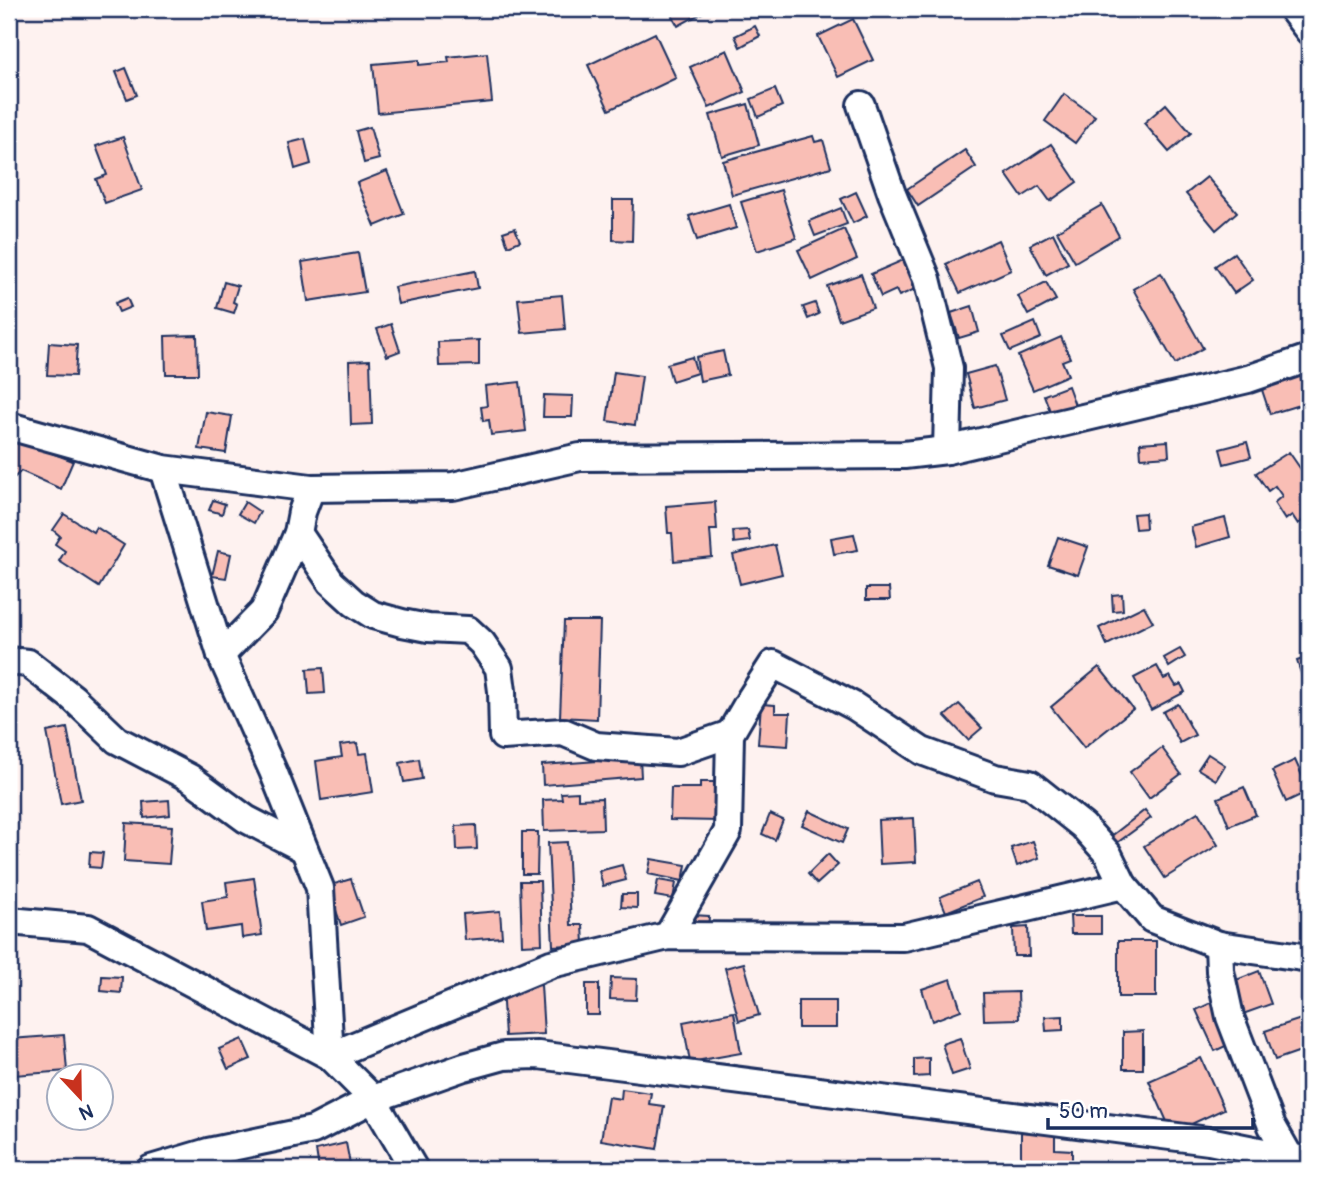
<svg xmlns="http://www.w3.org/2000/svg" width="1318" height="1178" font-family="Pangolin,sans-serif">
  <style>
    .building { fill: #f9beb5; stroke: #1b2f5e; stroke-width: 2 }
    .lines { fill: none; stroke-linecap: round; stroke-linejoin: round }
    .minor-casing { stroke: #1b2f5e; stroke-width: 32 }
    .minor { stroke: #fff; stroke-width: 26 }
  </style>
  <rect width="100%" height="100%" fill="#fef2f0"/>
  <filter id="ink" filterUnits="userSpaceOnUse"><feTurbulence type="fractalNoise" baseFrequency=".0143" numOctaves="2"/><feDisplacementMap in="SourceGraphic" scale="14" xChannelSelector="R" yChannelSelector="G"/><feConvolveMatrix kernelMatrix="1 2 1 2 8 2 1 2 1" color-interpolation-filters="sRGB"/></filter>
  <g filter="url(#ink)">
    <g class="building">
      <polygon points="673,9 709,9 678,26 669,10"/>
      <polygon points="853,19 873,60 838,77 818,36"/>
      <polygon points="755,26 760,36 740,47 735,36"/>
      <polygon points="655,33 676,78 609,110 588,65"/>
      <polygon points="727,50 745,92 709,108 690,67"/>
      <polygon points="487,53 492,102 378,113 373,64 419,60 419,65 449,62 448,57"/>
      <polygon points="126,68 137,95 127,99 116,72"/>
      <polygon points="775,89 782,106 758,117 751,99"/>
      <polygon points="1064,94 1095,116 1075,143 1045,121"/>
      <polygon points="748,104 759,145 722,156 710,115"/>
      <polygon points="1166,104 1191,133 1169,152 1144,123"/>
      <polygon points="370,127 379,159 364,163 356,131"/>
      <polygon points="813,136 815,142 823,140 831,167 732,195 723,161"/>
      <polygon points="123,137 142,190 105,203 96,179 107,175 96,146"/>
      <polygon points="305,139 311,164 295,169 289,143"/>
      <polygon points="1051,144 1077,182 1050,201 1039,186 1022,197 1006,174"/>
      <polygon points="965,150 976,167 918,206 907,189"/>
      <polygon points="387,171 404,214 375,226 357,183"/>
      <polygon points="1207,177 1237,212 1216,230 1186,194"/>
      <polygon points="781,190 796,238 757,251 741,202"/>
      <polygon points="856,192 867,216 853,223 841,199"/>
      <polygon points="613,200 633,200 632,241 613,240"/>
      <polygon points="729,204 736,228 697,240 689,216"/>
      <polygon points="1102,205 1119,236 1075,262 1057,231"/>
      <polygon points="841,208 847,224 815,236 809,221"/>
      <polygon points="515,228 520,241 508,246 503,232"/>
      <polygon points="844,229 857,259 812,280 798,250"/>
      <polygon points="1053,233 1068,263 1046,275 1030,245"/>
      <polygon points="998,240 1011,270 960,293 946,264"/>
      <polygon points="358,253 365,292 308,301 302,262"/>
      <polygon points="1234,253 1253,280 1234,293 1215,266"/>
      <polygon points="908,258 920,287 899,296 896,290 881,297 871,274"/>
      <polygon points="475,271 478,288 398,304 394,287"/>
      <polygon points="1161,273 1203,348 1175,364 1133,289"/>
      <polygon points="861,274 873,308 839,320 827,286"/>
      <polygon points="224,282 238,286 233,302 237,304 234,313 217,308"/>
      <polygon points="1046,282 1056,300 1028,315 1018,296"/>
      <polygon points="562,295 565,329 522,333 518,299"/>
      <polygon points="127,298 131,307 119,312 115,303"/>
      <polygon points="815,303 819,314 808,319 803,307"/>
      <polygon points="972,306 979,332 959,338 951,313"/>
      <polygon points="1035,322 1041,338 1010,351 1003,336"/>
      <polygon points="391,324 400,351 387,356 377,329"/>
      <polygon points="197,335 198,374 166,374 165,336"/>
      <polygon points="1061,337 1070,358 1062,361 1068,375 1033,390 1018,356"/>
      <polygon points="479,340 479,365 439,366 438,342"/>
      <polygon points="49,343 77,345 75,376 47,375"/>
      <polygon points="723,351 728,375 700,381 696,357"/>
      <polygon points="692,357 697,373 672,381 667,364"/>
      <polygon points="370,360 372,424 351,425 349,361"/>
      <polygon points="995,366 1005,400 975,408 966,374"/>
      <polygon points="614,372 642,376 635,425 607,421"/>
      <polygon points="1300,375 1303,384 1309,382 1309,402 1270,414 1261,387"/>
      <polygon points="520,382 526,431 491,435 489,420 483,421 481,407 487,406 485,386"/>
      <polygon points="1068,386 1076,408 1052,416 1044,395"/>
      <polygon points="544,395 573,396 572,417 543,417"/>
      <polygon points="206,412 232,416 226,453 199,449"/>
      <polygon points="17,440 73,461 61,489 21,471 15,477 9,470 9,447"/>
      <polygon points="1168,441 1169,456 1141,458 1140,443"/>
      <polygon points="1247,442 1251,457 1224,464 1220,449"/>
      <polygon points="1289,452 1309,481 1309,516 1298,524 1292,515 1285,520 1274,503 1282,496 1275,486 1268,491 1256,473"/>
      <polygon points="213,500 225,504 222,514 209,510"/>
      <polygon points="245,502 260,512 254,523 238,514"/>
      <polygon points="715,502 717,530 710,530 712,557 674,561 672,533 668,533 666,506"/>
      <polygon points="1145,513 1146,528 1135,529 1133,514"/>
      <polygon points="64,514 93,532 96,527 124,545 99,587 59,561 65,551 55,544 60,536 53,530"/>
      <polygon points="1225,518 1230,537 1196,547 1191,527"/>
      <polygon points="748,530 750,541 734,543 733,531"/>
      <polygon points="854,534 858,550 834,554 831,538"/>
      <polygon points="1058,537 1088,547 1078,575 1048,565"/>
      <polygon points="775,545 782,574 740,584 733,555"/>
      <polygon points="218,551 231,554 226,578 212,576"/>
      <polygon points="866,588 889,588 890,600 866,600"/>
      <polygon points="1122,594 1123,610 1113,611 1112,595"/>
      <polygon points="1144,606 1153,622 1107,645 1099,628"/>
      <polygon points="564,621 600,621 597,719 560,717"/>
      <polygon points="1180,649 1185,657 1169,667 1164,658"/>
      <polygon points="1309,657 1309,688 1306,689 1297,661"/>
      <polygon points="1157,666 1164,679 1170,676 1176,686 1181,684 1185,692 1151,710 1134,678"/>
      <polygon points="1099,667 1133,709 1084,748 1051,707"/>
      <polygon points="323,668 325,693 309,694 307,669"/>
      <polygon points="761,704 775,705 775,713 790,713 788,746 758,744"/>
      <polygon points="959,704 982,728 968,740 945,716"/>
      <polygon points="1178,704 1195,735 1180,743 1163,712"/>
      <polygon points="67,728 81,800 61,804 47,732"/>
      <polygon points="357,743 359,754 367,753 373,792 321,800 316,761 342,757 340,745"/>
      <polygon points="1162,748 1181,774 1149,798 1130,772"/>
      <polygon points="1208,754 1225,765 1216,780 1198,769"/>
      <polygon points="640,758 641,777 543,785 542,765"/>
      <polygon points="419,759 422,779 404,782 400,763"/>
      <polygon points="1295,760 1309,791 1286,802 1272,771"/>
      <polygon points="700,782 721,782 720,821 670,820 671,788 700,788"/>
      <polygon points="1244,787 1256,815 1229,826 1218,798"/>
      <polygon points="578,792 578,799 602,798 603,829 544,831 543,800 562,799 561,793"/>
      <polygon points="169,800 170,815 144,818 143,802"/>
      <polygon points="1145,810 1151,818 1110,848 1105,841"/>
      <polygon points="809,811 848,829 842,843 802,825"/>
      <polygon points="1198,812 1218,845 1165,878 1144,846"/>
      <polygon points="770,814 783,820 775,840 762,834"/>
      <polygon points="914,818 916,862 880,864 878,820"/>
      <polygon points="126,823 172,826 169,864 124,861"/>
      <polygon points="476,825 477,849 457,850 456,826"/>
      <polygon points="522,832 538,832 537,874 522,874"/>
      <polygon points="1033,841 1039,858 1017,866 1011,848"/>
      <polygon points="567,842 571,925 583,925 584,944 553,946 548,843"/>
      <polygon points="90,852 103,853 101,868 89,867"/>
      <polygon points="828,854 838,865 817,884 808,874"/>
      <polygon points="651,859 686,865 683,881 648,874"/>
      <polygon points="622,865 626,880 603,886 599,871"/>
      <polygon points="254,878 262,935 242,938 241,926 206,931 202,901 228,897 226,882"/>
      <polygon points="351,879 364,917 341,925 328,886"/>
      <polygon points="658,880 676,883 673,899 655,896"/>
      <polygon points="520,881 540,881 542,944 522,945"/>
      <polygon points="977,882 983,897 946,912 940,897"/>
      <polygon points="622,894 637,894 637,908 621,907"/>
      <polygon points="500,911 502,937 465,940 463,914"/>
      <polygon points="692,915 709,916 708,931 691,930"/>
      <polygon points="1070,916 1101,916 1101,934 1071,934"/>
      <polygon points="1028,927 1029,956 1014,956 1013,928"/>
      <polygon points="9,933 16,934 13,977 9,977"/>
      <rect x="1118" y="941" width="38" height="56"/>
      <polygon points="744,963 759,1015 739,1021 725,968"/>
      <polygon points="1259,971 1271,1004 1243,1014 1231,982"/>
      <polygon points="102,976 122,977 121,993 101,991"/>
      <polygon points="611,978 637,979 636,1000 610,999"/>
      <polygon points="951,979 961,1010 932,1021 922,989"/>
      <rect x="586" y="984" width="13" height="31"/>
      <polygon points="541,985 544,1034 505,1036 502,987"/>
      <polygon points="1018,992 1019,1019 984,1020 983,993"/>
      <rect x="798" y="1001" width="38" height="27"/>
      <polygon points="1215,1001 1234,1042 1215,1051 1196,1010"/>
      <polygon points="734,1012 741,1053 690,1062 683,1022"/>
      <polygon points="1063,1016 1063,1030 1046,1031 1045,1017"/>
      <polygon points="1301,1019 1309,1048 1275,1060 1265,1031"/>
      <polygon points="1143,1031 1143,1069 1123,1069 1123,1032"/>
      <polygon points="64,1035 67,1071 14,1075 11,1039"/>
      <polygon points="960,1038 970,1069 952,1075 942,1044"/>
      <polygon points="242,1039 251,1059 228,1069 219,1049"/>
      <polygon points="929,1058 929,1076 914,1077 914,1059"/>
      <polygon points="1201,1058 1224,1109 1172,1133 1149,1081"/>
      <polygon points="622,1089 651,1093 649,1104 664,1106 657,1149 601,1140 608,1097 621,1099"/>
      <polygon points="1021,1132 1055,1133 1055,1149 1072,1150 1072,1169 1021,1169"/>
      <polygon points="346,1143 351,1169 319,1169 316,1150"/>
    </g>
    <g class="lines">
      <g class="minor-casing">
        <g id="minor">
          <polyline points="1292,9 1309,31"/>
          <polyline points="861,105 892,194 927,279 949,368 947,450"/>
          <polyline points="9,426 163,469 311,488 453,486 580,457 904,455 947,450 1248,379 1309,358"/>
          <polyline points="163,469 221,655 273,771 320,888 330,1056"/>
          <polyline points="298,533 331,582 354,603 373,615 402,623 428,628 468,630 482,643 499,668 502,691 503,736 563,732 596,746 678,752 730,734"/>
          <polyline points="221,655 264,611 298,533 302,512 311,488"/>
          <polyline points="9,661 28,663 73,698 117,740 190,778 246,819 304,849"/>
          <polyline points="9,921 88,928 330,1056 373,1099 414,1169"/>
          <polyline points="668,936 728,831 730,734 751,698 773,664 854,706 922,751 995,778 1030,784 1083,826 1108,854 1123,885 1152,919 1219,945 1302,957 1309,956"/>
          <polyline points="1219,945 1220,971 1230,1017 1272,1126 1289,1156"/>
          <polyline points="330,1056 551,964 668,936 904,937 1123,885"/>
          <polyline points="151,1169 208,1152 313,1130 373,1099 464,1067 504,1056 538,1055 1209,1141 1309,1161"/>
        </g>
      </g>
      <use href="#minor" class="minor"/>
    </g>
  </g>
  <rect width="1318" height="1178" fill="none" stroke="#fff" stroke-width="35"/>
  <rect x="18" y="18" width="1283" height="1143" fill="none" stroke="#1b2f5e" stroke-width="2.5" filter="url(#ink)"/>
  <g transform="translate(80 1097) rotate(158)"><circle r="33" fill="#ffffff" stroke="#a4acbf" stroke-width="2"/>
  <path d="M0-5L12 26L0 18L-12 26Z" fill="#c8321e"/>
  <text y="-10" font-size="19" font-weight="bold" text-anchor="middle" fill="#1b2f5e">N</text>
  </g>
  <path d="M1048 1118v10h205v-10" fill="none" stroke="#1b2f5e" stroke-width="3.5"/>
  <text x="1059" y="1118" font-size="21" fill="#1b2f5e" stroke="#ffffff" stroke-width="5" paint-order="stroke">50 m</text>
</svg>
